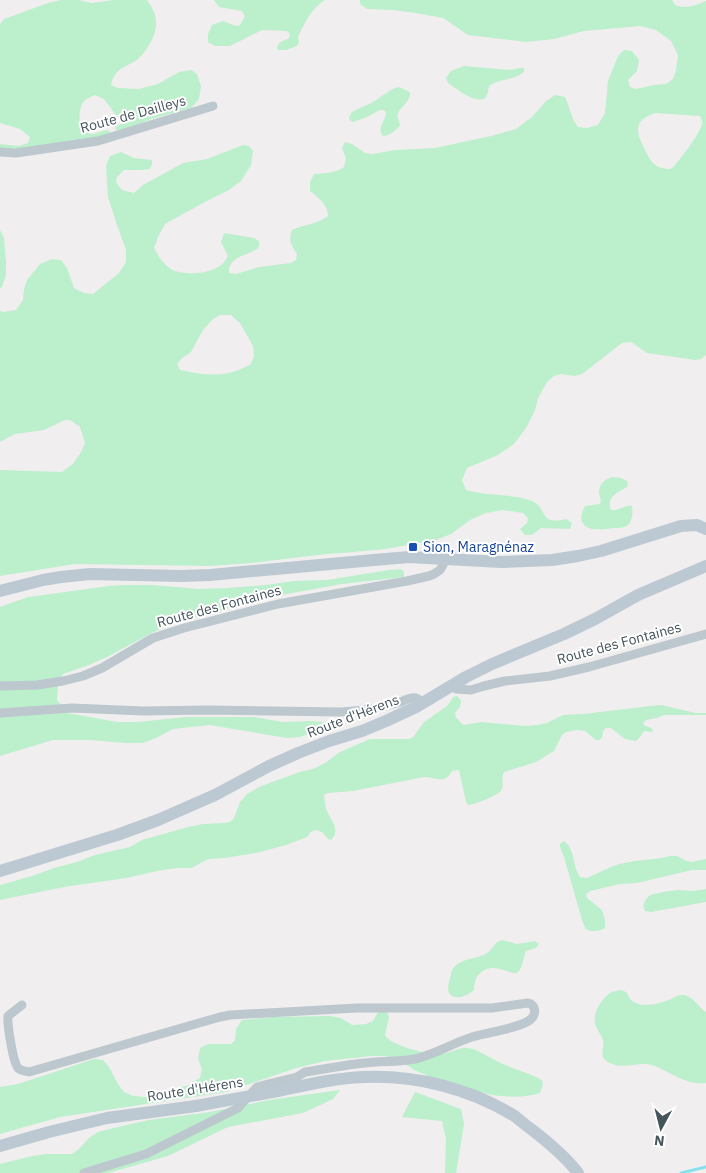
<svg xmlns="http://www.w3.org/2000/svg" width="706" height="1173" font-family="'IBM Plex Sans',sans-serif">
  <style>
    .green { fill: #bcefcc; fill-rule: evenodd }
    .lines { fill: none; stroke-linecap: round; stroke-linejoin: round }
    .stream { stroke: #89e0ed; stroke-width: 3 }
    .street { stroke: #bcc7ce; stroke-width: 9 }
    .secondary { stroke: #bcc9d3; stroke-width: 12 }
    .secondary-bridge { stroke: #bcc9d3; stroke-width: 12 }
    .transit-dot { fill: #1a4fb4; stroke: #fff; stroke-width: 2 }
    .labels { text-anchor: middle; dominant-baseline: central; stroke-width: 4; stroke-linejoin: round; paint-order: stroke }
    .street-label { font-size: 14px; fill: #46545c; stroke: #fff }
    .transit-label { font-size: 14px; fill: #164399; stroke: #fff; text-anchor: start }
  </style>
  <rect width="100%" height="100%" fill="#f1eeef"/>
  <g class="green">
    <path d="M61 0H78L92 3 114 0H147C152 7 157 16 156 25 156 36 146 52 138 59 126 68 115 67 111 85L118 88 139 89 158 84 179 72 191 70 197 74 201 86 199 99 191 108 151 119 122 131 116 130 115 127C121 123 129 122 134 118L132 115H116L104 99 95 95C91 97 87 98 84 101 78 108 77 130 88 133 95 136 101 130 108 130L110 132 109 134 42 154 14 148H0V144L19 146 28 143 30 137 20 129 0 123V24L4 19 48 3Z"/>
    <path d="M214 0H325C311 9 305 22 298 37L299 42 297 46 286 50H278L277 47 279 43 289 38 290 34 287 31 262 30 230 46H215L208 42V34L212 25 223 21 236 26 240 25 245 16 242 11 219 7Z"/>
    <path d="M360 0H672L675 5C686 9 695 6 706 1V355L701 359 695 360 647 353 631 342 622 343 582 374 574 376 561 374 554 376 547 382 538 398 535 410 526 428 514 444 498 455 467 468 462 480 466 490C486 496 513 494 532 501 549 509 538 526 566 519L572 523 570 529 541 528 532 535H525L520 529 527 523 528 518 523 513 503 510 486 513 470 520 451 534 436 540 385 549 343 553 326 554 252 563 210 566 75 564 0 576V470L62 472 73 464 81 452 85 443 80 427 70 420H65L44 430 15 434 0 442V311L4 312 16 310 23 300 24 289 27 280 40 264 52 259 61 260 67 268 74 288 84 293 93 294 119 273 126 262V250L117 225 108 197 106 166 110 156 121 152 134 158 152 160V164L150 169 140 170H124L117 177 116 182 122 190 134 193 143 185 183 163 207 159 243 145 249 146 253 151 251 165 241 181 229 190 203 203 165 224 158 237 154 248C159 257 165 267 175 271 188 275 209 274 221 265 224 263 226 259 228 256L221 242 224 233 254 238 259 241V247C250 256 228 255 229 273L236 274 259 267 291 263 296 260 297 254C291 244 288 241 292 230 305 224 316 225 328 216 328 204 318 198 310 191V182L314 174C325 173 336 173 344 167L346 158 342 148 345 142 352 144 365 153 372 154 396 150 435 148 491 136 516 129 532 117 546 101 555 95 565 97C570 107 571 118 578 127L587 128 598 125 605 113 608 81 618 56 624 50 632 51 639 60 637 71 628 80 630 87 636 89 654 85 666 84 673 79 676 70 678 55 671 41 656 30 640 26 618 28 584 31 554 39 526 42 468 35 443 18 416 13 392 10 367 9 360 4ZM655 113 700 116C701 119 703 121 702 124 701 132 678 163 671 169 653 169 650 160 643 146 635 129 635 120 655 113ZM220 315H231L240 323 253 346 254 356 251 364C227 378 206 376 180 370L177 364 182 358 191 352 203 330 212 320Z"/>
    <path d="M464 66 510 70 520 68H524V72C513 81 501 78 489 86 488 90 488 95 485 98 477 105 455 88 448 83L446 78 451 71Z"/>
    <path d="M399 87 408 91 410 93C410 102 402 105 398 113 396 117 400 121 400 126 395 130 390 136 383 136 376 127 386 122 386 112L384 110H380L367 117 353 122 351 121 349 118 351 113C358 108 366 106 373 102 382 97 389 89 399 87Z"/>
    <polygon points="0,230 4,238 6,263 6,275 2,287 0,288"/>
    <path d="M612 477 621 478 627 481 628 485 627 487C617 493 606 497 611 510 619 511 625 504 632 506 633 512 633 523 625 527 622 528 617 528 613 528 597 531 572 531 585 506L600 504C602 499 599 497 599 492 599 484 605 479 612 477Z"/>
    <polygon points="401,569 404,572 404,577 342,584 265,598 169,625 150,634 107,657 89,665 63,674 58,684 57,700 68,713 117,722 137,722 186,717 254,717 283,722 311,721 324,722 328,724 328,727 300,737 287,738 210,725 173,729 156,738 143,743 125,743 90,740 53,740 0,756 0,607 28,597 109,586 124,585 152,585 200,589 227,588 266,585 294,581 327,580 389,570"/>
    <path d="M457 696 461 700 460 707 455 713 456 717 461 723 464 725 481 722 525 726 537 725 547 723 563 715 583 714 650 706 662 705 678 709 696 713H706V715H664L657 718 646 720 643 723 644 725 651 728 653 730 652 732 644 731C641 735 640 738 636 741L625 739 611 728H606L603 731 602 738 599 740H596L585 731 576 730 566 732 562 735 554 751 536 762 504 772C501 778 504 783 502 789 500 795 474 805 468 805L466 802 459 770 452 771C445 785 436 777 424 777L353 791 328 793 324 795C325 800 325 805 326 808 329 819 342 829 331 840L328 839 322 832 315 830 311 832 307 837 286 845 256 853 224 858 209 859 202 862 192 868H178L157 871 126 878 64 887 0 900V885L32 876 54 868 77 862 95 855 130 847 142 840 188 827 203 824 224 823 230 822 234 818 240 802 247 794 261 786 300 772 313 769 325 763 340 752 370 739H410L414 736 424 722 447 706 453 697Z"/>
    <path d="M563 841C572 845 573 857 575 866 576 870 578 873 580 877L587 878 611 867 619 864 635 861 662 858 670 856H677L687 861 692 862 706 859V870H692L637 883 620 884 590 891 586 894 587 898 602 910 605 920V928C601 931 590 933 585 928 585 927 583 922 582 920L564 857 560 847V844Z"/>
    <polygon points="706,889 706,902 651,912 645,911 643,906 646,899 650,895 663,892 678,890 693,891"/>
    <path d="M502 940 517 944 535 941 539 944 536 948 526 951 521 968 517 973H514C508 972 500 968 494 968 480 968 474 978 474 990 469 995 454 1002 449 993 447 988 449 982 450 978 451 975 451 972 452 970 460 957 477 960 487 953 493 949 494 942 502 940Z"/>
    <path d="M621 990 626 992C628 995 629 997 630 999 639 1009 658 1004 669 1000 674 998 678 994 684 995 694 997 698 1007 706 1012V1083C686 1086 670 1071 652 1065 639 1061 623 1070 610 1063 597 1057 605 1050 603 1040 601 1034 596 1029 595 1023 593 1013 601 999 610 993 613 991 617 991 621 990Z"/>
    <path d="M378 1012H387L389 1017 385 1035C386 1037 388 1039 390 1040 401 1048 432 1056 446 1053 453 1052 460 1047 468 1048 478 1049 493 1060 503 1064 516 1070 530 1073 542 1080L543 1085 540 1093C502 1105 451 1085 416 1071L410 1067 392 1058 384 1056H372L325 1061 296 1068 226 1092 60 1117 0 1134V1087L18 1084 94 1059 103 1060 109 1067 118 1084 124 1092 133 1096 145 1097 189 1085 200 1078 202 1069 198 1059 200 1048 208 1044H231L235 1040 236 1029 242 1020 274 1017 330 1016 341 1018 352 1025 366 1024 373 1021Z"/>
    <polygon points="340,1090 333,1099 303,1113 228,1127 168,1156 108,1173 0,1173 0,1164 32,1156 46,1154 72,1154 79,1149 89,1138 98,1132 122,1126 149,1120 210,1112 269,1100"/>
    <polygon points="415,1092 461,1109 464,1124 456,1173 445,1173 446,1139 442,1121 402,1117"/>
  </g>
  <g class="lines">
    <polyline class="stream" points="681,1173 706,1167"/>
    <g class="street">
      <polyline points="0,152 16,153 98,141 213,106"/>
      <polyline points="0,686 37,685 63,681 83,676 102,668 153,638 184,628 278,604 407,581 429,576 434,574 440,570 443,565 444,558"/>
      <polyline points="452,686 456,689 471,690 484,686 505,681 550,676 589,667 706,634"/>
      <path d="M0 713 72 708 143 711 209 710 341 712C361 711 381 708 401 702 405 700 411 697 416 698 420 699 420 701 422 704"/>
      <path d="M22 1005 8 1016C7 1024 13 1062 18 1068 21 1071 25 1071 29 1072L220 1017 230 1015 357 1008H492L528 1003 531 1004C536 1008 536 1015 530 1020 517 1029 488 1032 472 1037 453 1043 434 1055 415 1059 399 1062 382 1061 365 1063 345 1065 325 1069 305 1072L297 1077 292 1088"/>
      <polyline points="84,1173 146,1154 238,1108 257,1087 268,1084 297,1077"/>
    </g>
    <g class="secondary">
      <polyline points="0,591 43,580 61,577 90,574 181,576 210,575 374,560 409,557 501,562 552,560 578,556 601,551 681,526 697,525 706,529"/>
      <polyline points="0,871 117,835 158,820 215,795 269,766 298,753 329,741 362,731 386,721 416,707 466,677 492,664 564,634 595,619 638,595 706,566"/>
      <path d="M278 1091C306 1085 335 1078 364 1077 416 1075 468 1088 513 1115 519 1119 525 1125 531 1129 548 1142 565 1156 578 1173"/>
      <polyline points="0,1146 49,1132 107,1118 196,1106"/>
    </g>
    <polyline class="secondary-bridge" points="196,1106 278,1091"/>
  </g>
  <rect class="transit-dot" x="408" y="542" width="10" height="10" rx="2.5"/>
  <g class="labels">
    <g class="street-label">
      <text transform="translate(133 114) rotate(-15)">Route de Dailleys</text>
      <text transform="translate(219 606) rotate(-15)">Route des Fontaines</text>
      <text transform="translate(619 643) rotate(-15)">Route des Fontaines</text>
      <text transform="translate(353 716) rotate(-21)">Route d'Hérens</text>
      <text transform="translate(195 1089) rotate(-9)">Route d'Hérens</text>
    </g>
    <g class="transit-label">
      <text x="423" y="547">Sion, Maragnénaz</text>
    </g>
  </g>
  <g transform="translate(661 1128) rotate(187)" stroke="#ffffff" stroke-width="4" paint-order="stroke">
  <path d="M0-4L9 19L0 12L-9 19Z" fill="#46545c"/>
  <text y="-8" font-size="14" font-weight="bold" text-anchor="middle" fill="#46545c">N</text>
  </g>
</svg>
